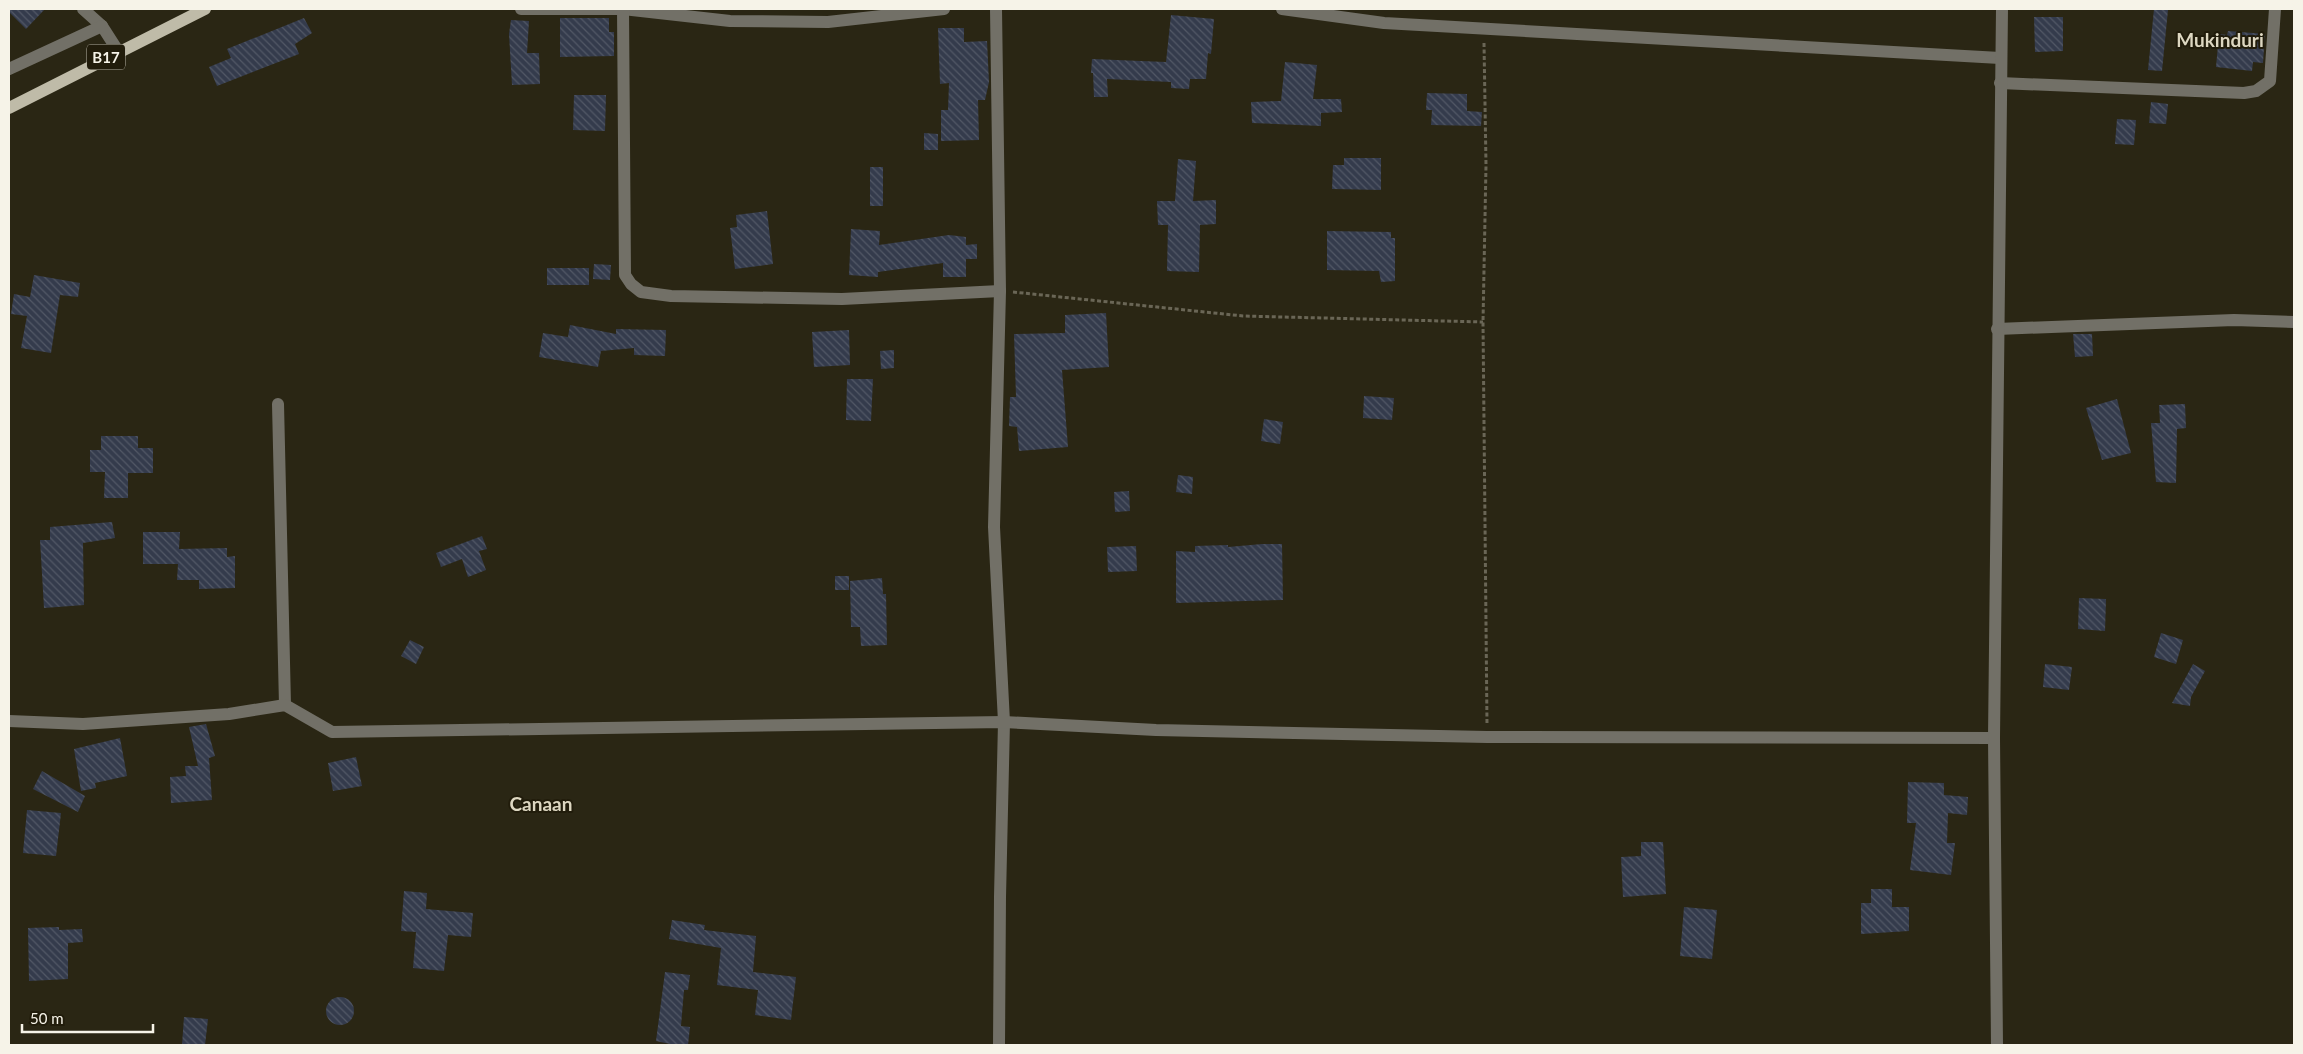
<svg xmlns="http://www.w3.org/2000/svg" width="2303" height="1054" font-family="Lato,sans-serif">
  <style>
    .building { fill: url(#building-back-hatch) }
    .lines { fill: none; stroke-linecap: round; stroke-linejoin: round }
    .path { stroke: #6a6656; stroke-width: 3; stroke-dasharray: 4 2.5; stroke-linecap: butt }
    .minor { stroke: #727067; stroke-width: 12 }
    .major { stroke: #bfbba8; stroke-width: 12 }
    .labels { text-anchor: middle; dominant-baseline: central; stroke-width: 4; stroke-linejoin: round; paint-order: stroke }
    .shield { fill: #211c0b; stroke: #b6b2a6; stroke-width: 1 }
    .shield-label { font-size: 15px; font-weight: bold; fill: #f6f3e8 }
    .quarter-label { font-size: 19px; font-weight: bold; fill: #ddd7c1; stroke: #211c0b }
  </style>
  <defs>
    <pattern id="building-back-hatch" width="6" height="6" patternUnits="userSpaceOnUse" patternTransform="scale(1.25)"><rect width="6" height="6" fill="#343b4c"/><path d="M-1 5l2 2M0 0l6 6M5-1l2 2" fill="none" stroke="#525866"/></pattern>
  </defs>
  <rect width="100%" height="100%" fill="#2a2614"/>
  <g class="building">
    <polygon points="9,9 45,9 26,29 9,12"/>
    <polygon points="2154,9 2168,10 2162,71 2148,70"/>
    <polygon points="1171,15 1214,19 1211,54 1208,53 1206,79 1190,79 1189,89 1171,88 1171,82 1107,79 1108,97 1094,97 1093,73 1091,73 1092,59 1166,62"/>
    <polygon points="2034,17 2063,17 2063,51 2035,52"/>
    <polygon points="304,18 312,33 295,44 299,54 217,86 209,67 231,58 227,49"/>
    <polygon points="560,18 609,18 609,32 614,32 614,56 560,57"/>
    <polygon points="511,20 529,21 527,53 539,53 540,84 512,85 509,34"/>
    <polygon points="938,28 964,28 964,42 987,41 989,82 985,100 978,100 979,140 941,141 941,110 948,110 949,83 940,84"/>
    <polygon points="2228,31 2265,34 2263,63 2253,62 2252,71 2216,67 2219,34 2227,35"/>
    <polygon points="1285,62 1317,65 1313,99 1341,99 1342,112 1321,113 1321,126 1252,123 1251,102 1281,101"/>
    <polygon points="1427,93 1467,94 1467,111 1482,112 1481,126 1431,125 1432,110 1426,110"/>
    <polygon points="574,95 606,95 605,131 573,130"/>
    <polygon points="2151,102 2168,104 2166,124 2149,123"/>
    <polygon points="2117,119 2136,120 2134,145 2115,144"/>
    <polygon points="924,133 938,134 938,150 924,150"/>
    <polygon points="1344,158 1381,158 1381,190 1332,189 1333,165 1344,165"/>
    <polygon points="1178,159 1196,161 1193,201 1216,200 1216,224 1200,225 1199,272 1167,271 1168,225 1158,225 1157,201 1175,201"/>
    <rect x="870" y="167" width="13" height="39"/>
    <polygon points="767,211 773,264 735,269 730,228 737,227 736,215"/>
    <polygon points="851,229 880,231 879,245 949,235 966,237 966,245 977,244 977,259 966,259 966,277 943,277 943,263 878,272 878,277 849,275"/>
    <polygon points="1327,231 1391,232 1391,238 1395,238 1395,281 1381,282 1379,271 1327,270"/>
    <polygon points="594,264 611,265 610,280 593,279"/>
    <rect x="547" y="268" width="42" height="17"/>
    <polygon points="34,275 80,283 78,297 60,295 51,353 21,348 27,316 11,314 14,294 30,297"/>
    <polygon points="1106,313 1109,367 1062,370 1068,447 1019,451 1017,427 1009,426 1010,397 1016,397 1014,334 1065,333 1065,315"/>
    <polygon points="570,325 616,334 616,329 666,330 665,356 634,355 634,348 601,351 598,367 539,357 543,333 568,337"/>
    <polygon points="849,330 850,365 814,367 812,332"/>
    <polygon points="2073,334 2092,334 2093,356 2075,357"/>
    <polygon points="894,350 894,368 881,369 880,351"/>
    <polygon points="847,379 873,379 871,421 846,420"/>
    <polygon points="1364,396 1394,398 1392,420 1363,418"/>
    <polygon points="2117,399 2131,453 2102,460 2086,408"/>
    <polygon points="2185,404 2186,428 2177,429 2176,483 2156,482 2151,423 2160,423 2159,405"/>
    <polygon points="1264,419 1283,422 1280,444 1261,441"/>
    <polygon points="101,436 138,436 138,448 153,448 153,473 128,473 128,498 104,498 105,472 90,472 90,450 101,450"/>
    <polygon points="1178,475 1193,477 1192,494 1176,492"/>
    <polygon points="1129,491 1130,511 1115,512 1114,492"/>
    <polygon points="112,522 115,538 83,543 84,605 44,608 40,540 50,540 50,527"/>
    <polygon points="143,532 180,532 179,549 227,548 227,557 235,556 235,588 199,589 199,580 177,580 178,564 143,564"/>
    <polygon points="482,536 487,549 479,551 486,570 468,577 462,559 441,567 436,553"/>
    <polygon points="1262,544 1282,544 1283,600 1176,603 1176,551 1195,552 1195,546 1228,545 1228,547"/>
    <polygon points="1136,546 1137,571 1108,572 1107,547"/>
    <rect x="835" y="576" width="14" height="14"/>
    <polygon points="882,578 883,594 886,594 887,645 861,646 860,627 851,627 850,581"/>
    <polygon points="2079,598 2106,599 2105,631 2078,629"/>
    <polygon points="2161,633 2183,640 2176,664 2154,657"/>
    <polygon points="410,640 424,647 416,664 401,656"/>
    <polygon points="2045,664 2072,667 2069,690 2043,687"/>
    <polygon points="2193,664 2205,671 2191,697 2190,706 2172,703"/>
    <polygon points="206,724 215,756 209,758 212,800 171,803 170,777 186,776 185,766 198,766 189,727"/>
    <polygon points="120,738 127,776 95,783 96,788 81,791 74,749"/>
    <polygon points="356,757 362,786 333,791 328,763"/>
    <polygon points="42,771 85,796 78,812 33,789"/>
    <polygon points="1908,782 1944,783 1944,795 1968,797 1967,815 1948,813 1947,843 1955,843 1951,875 1910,870 1916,823 1907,823"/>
    <polygon points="27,810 61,813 56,856 23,853"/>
    <polygon points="1641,842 1663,842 1666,894 1623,897 1621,857 1641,856"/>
    <polygon points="1871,889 1892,889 1892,907 1909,907 1909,931 1861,934 1861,903 1871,903"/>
    <polygon points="404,891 427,893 426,909 473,913 471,937 448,935 444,971 413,968 416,932 401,931"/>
    <polygon points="1684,907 1717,910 1712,959 1680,956"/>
    <polygon points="672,920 705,925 704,930 756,936 753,972 796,977 791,1020 755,1015 758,990 717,985 721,948 669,939"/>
    <polygon points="59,927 59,930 82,929 83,942 68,943 68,979 29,981 28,928"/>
    <polygon points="665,972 690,975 688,990 684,990 681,1026 690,1027 688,1045 675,1045 656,1041"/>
    <circle cx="340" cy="1011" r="14"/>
    <polygon points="184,1017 208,1019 205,1045 182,1045"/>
  </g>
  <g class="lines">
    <g class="path">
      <polyline points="1484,43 1486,165 1483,322 1487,724"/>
      <polyline points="1013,292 1243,316 1483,322"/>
    </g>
    <g class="minor">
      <polyline points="83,9 102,26 118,51"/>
      <polyline points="521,9 623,9 730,21 828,22 944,9"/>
      <polyline points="623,9 625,275 631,284 641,292 671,296 842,299 1000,291"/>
      <polyline points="996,9 1000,291 994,527 1004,722 1000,897 999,1045"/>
      <polyline points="1282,9 1384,23 2000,58"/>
      <polyline points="9,69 102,26"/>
      <polyline points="2000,83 2244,93 2256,91 2270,81 2275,9"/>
      <polyline points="1997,329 2234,320 2294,322"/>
      <polyline points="278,404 285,705"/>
      <polyline points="9,721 83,724 229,714 285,705 332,732 1004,722 1156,730 1487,737 1994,738"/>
      <polyline points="1997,1045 1994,738 2002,9"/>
    </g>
    <polyline class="major" points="9,108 205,9"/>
  </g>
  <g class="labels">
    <rect class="shield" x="87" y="44.5" width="38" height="25" rx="4"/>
    <g class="shield-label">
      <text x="106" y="57">B17</text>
    </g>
    <g class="quarter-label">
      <text x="2220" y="39">Mukinduri</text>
      <text x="541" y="803">Canaan</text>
    </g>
  </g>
  <rect width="2303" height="1054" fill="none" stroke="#f6f3e8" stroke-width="20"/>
  <path d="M22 1024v8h131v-8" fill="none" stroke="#f6f3e8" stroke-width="2.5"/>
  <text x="30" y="1024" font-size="15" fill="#f6f3e8" stroke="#211c0b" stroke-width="4" paint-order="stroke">50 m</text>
</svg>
